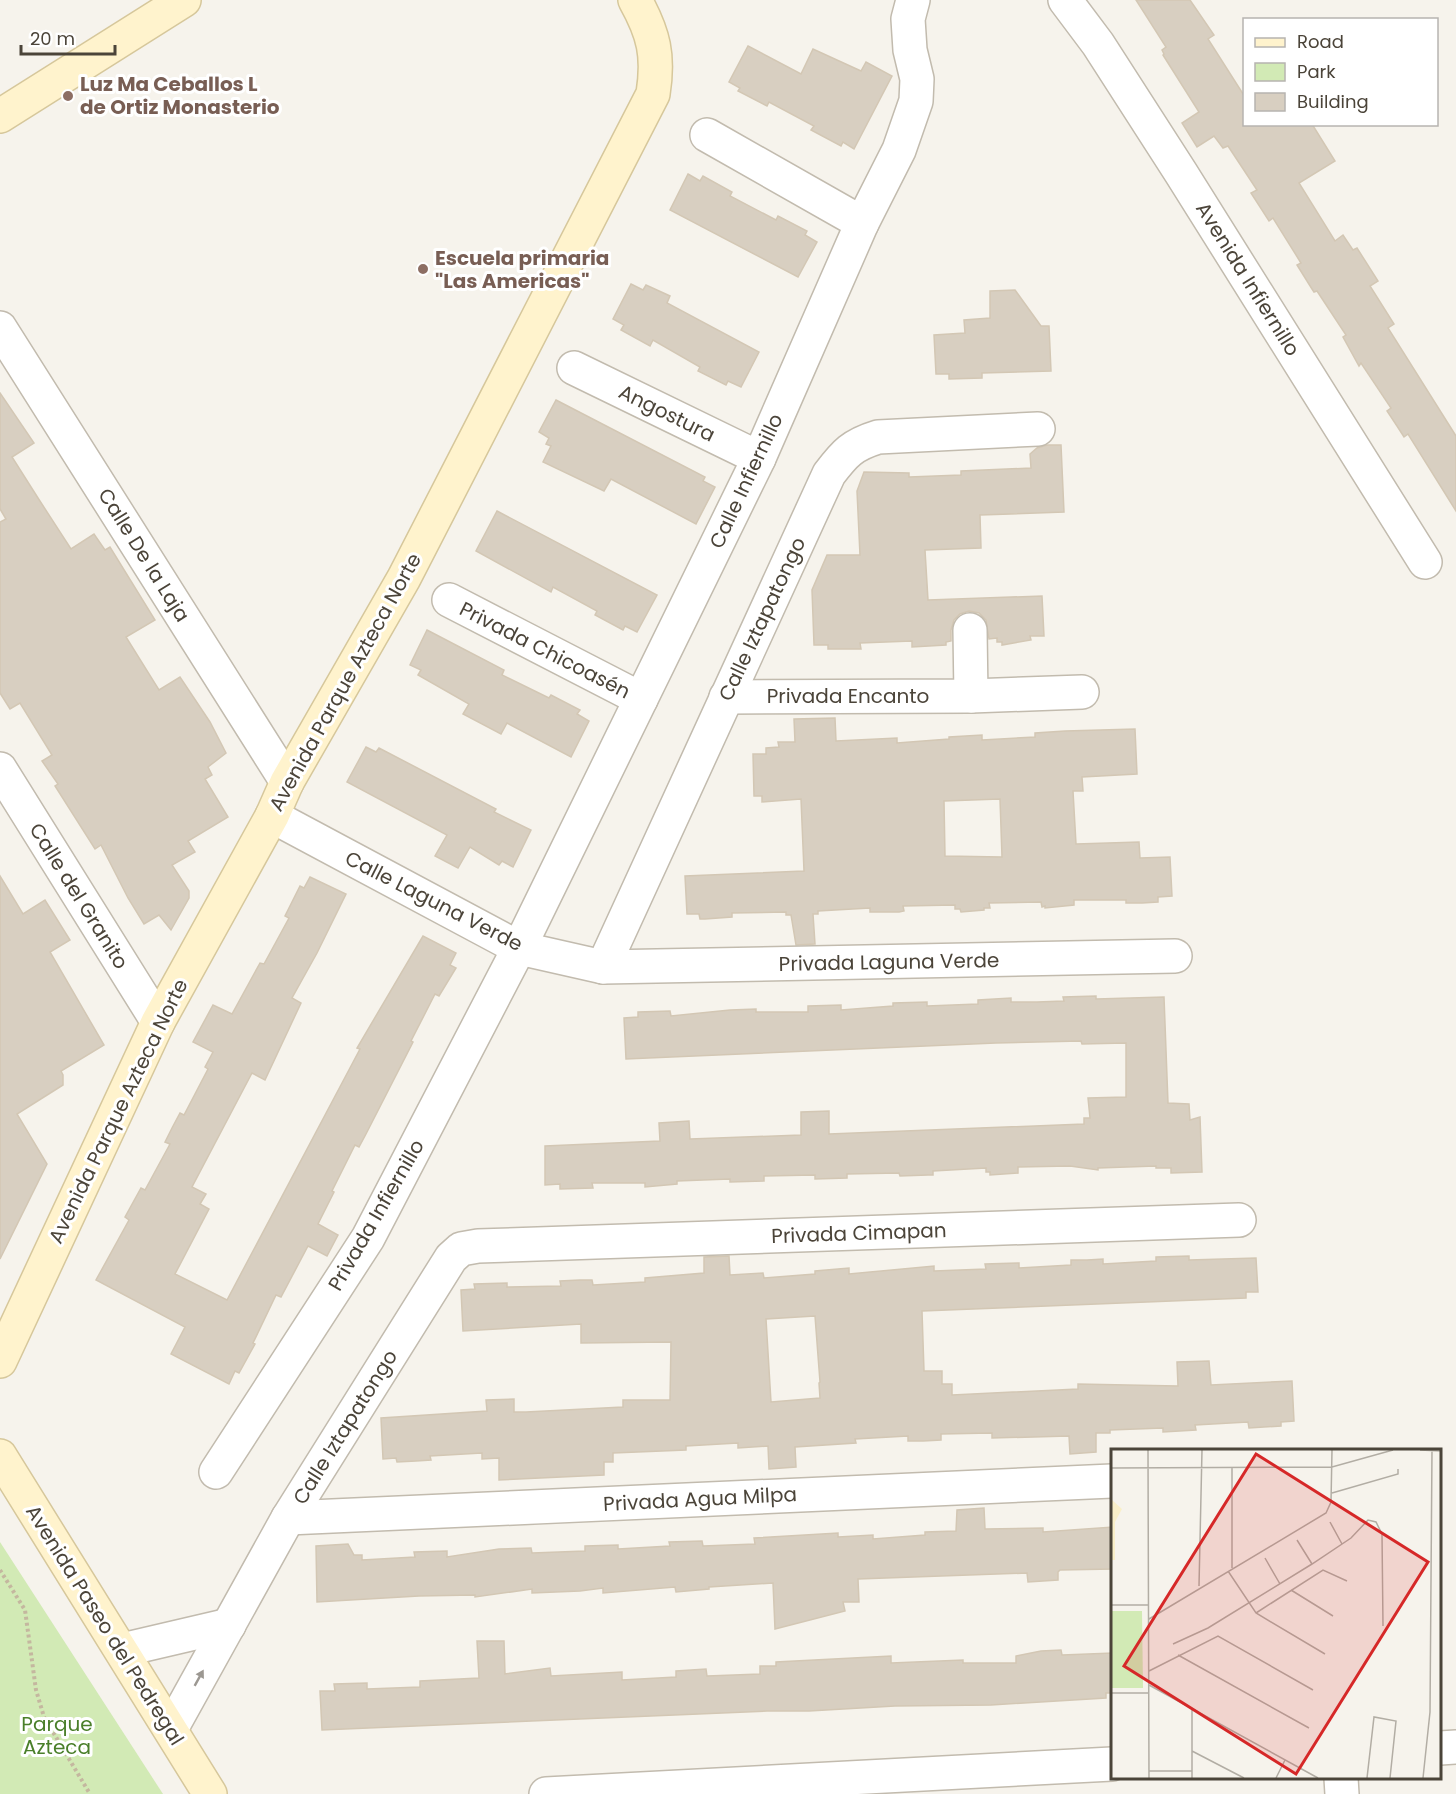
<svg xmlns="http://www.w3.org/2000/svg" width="1456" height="1794" font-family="Poppins,sans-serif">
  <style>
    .green { fill: #d2eab5 }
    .building { fill: #d8cfc1; stroke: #d3c7b4; stroke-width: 1.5; fill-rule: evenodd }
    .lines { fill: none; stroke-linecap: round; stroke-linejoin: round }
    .street-casing { stroke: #c2bbae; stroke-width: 36 }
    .secondary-casing { stroke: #d6c79b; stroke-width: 36 }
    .path { stroke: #c4b79f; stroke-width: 4; stroke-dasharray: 3 3; stroke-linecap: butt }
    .street { stroke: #fff; stroke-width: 33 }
    .secondary { stroke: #fff3cd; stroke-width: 33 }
    .oneway { fill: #9c9892 }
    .education-dot { fill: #8d6e63; stroke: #fff; stroke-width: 2 }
    .labels { text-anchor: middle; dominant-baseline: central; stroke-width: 6; stroke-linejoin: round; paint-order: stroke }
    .education-label { font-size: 20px; font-weight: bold; fill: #785e54; stroke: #fff; text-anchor: start }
    .street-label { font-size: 20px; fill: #4b4439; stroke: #fff }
    .park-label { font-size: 20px; fill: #4a7f2a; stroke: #fff }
    .inset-road { fill: none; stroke: #b2ada4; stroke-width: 1.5 }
    .view { fill: #d62828; fill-opacity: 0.15; stroke: #d62828; stroke-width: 3 }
    .inset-edge { fill: none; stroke: #4b4439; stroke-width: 3 }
  </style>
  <rect width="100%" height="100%" fill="#f6f3ec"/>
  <polygon class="green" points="0,1542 163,1794 0,1794"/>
  <g class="building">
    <polygon points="1136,0 1190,0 1214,35 1208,39 1245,97 1245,124 1312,124 1325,145 1335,161 1299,183 1335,241 1343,235 1353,250 1357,248 1378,281 1370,286 1394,324 1388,328 1456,436 1456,511 1408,434 1404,437 1397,426 1387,411 1391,408 1361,363 1359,366 1343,337 1346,335 1317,291 1314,292 1312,289 1297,265 1301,263 1273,218 1269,221 1251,193 1257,190 1228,146 1223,148 1214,136 1197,147 1182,123 1199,112 1163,55 1164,54 1162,50 1166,47"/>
    <polygon points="748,46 801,74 813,49 861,71 866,62 892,76 854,149 843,142 841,146 811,130 814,126 769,102 767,106 738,91 740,88 729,82"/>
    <polygon points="688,174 700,181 703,176 732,192 730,196 776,220 778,216 807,231 805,235 817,242 798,277 670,210"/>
    <polygon points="631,284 643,290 646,285 670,296 667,303 759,352 741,387 728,381 726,385 698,371 700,367 653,340 650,346 621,330 624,325 613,319"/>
    <polygon points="1015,290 1041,326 1049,326 1051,371 982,373 982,378 949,379 949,374 936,374 934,335 965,333 964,320 990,318 990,291"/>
    <polygon points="0,393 34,443 12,457 38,498 71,549 94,534 105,550 110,547 155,620 126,637 159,690 180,677 210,722 226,753 208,767 212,775 205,779 228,817 188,841 195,852 172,865 189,891 189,898 171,930 159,915 144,924 128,898 101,845 95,849 55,786 58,784 42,761 52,755 20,703 10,709 0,693 0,522 6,519 0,509"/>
    <polygon points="556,400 705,477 703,481 715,487 696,524 611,479 604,491 543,462 551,446 546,444 549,438 539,432"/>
    <polygon points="1047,445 1061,445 1064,512 980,515 981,548 925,550 928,600 1042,596 1044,636 1030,636 1031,640 1002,645 1002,642 997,642 997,638 989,639 986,620 979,613 969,611 960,614 954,620 951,630 951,641 946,642 946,645 912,647 912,641 860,643 861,649 828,649 828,645 814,645 812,590 827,555 860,555 857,491 864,472 909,473 909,477 961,475 961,471 1031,468 1030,454 1037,448"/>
    <polygon points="497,511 657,595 637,632 625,626 623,630 595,615 597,611 553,587 551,592 476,551"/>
    <polygon points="427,630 504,670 502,675 549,698 551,695 580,710 577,714 589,721 571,757 507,723 501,734 463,714 469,704 418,675 421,670 410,665"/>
    <path d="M835 718 836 741 897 738V743L949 739V737L982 735V740L1035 737V733L1065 731 1135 729 1137 774 1082 777 1083 791H1073L1076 844 1139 842 1140 858 1170 857 1172 896 1158 897V902L1142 903H1126V900H1074V905L1045 908V906L1042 907 1041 902 989 903 990 908H984V910L961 912 960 909H955V905L903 906 904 911 899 912H870V908L818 911V914H813L815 944 796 945 791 915H786V912L732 913V917L705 919H700L699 914H687L685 876 804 871 801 799 762 802V796H754L753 754H766V748L779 747 778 742H795L794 719ZM1000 799 1002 857 945 856 944 801Z"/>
    <polygon points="366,747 376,752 379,748 496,809 494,812 531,830 513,867 502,861 499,865 470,847 458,868 435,856 447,835 347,782"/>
    <polygon points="0,876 23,914 45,900 70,940 50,952 104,1045 61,1071 63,1075 63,1085 17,1114 47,1164 0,1259"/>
    <polygon points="310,877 346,894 317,953 292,998 301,1003 265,1080 252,1073 192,1187 206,1194 200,1204 209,1209 175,1274 227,1300 360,1049 357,1048 423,936 456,953 450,965 456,968 439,996 435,994 411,1041 413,1042 366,1134 359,1147 355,1145 332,1191 334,1192 318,1224 338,1235 327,1256 308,1246 281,1297 276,1295 253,1343 255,1344 239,1373 235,1371 229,1384 171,1354 185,1327 96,1280 129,1220 125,1217 141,1188 145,1190 170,1144 165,1142 172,1128 180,1113 184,1115 208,1069 205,1067 213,1052 193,1042 213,1005 232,1014 260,963 264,964 289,918 285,916 300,886 304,888"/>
    <polygon points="1096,996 1096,999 1164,997 1168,1103 1189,1104 1190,1120 1200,1117 1202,1172 1171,1173 1171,1168 1156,1168 1156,1166 1098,1168 1098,1170 1070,1166 1018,1167 1018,1173 990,1175 990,1172 986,1172 986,1168 933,1171 933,1175 928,1175 900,1176 899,1173 847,1174 847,1178 815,1179 815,1175 764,1176 764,1181 730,1182 730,1179 677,1181 677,1184 645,1187 645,1183 592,1183 593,1188 560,1189 560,1184 545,1185 545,1146 660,1141 659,1123 689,1121 690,1139 801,1135 801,1112 829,1111 829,1134 1084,1124 1084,1118 1090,1118 1088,1098 1126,1097 1126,1043 1082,1044 1081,1041 996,1043 626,1059 624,1018 638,1017 638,1012 670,1011 671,1016 730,1010 756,1009 756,1012 808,1012 808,1006 841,1005 841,1010 893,1006 893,1003 927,1002 927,1006 978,1004 978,1000 1011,998 1011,1002 1037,1002 1064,1001 1063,997"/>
    <path d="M729 1256 730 1275 763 1273 764 1278 815 1274V1271L849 1268V1274L934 1266V1271L986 1269 985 1264 1019 1263V1268L1071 1265V1260H1087L1103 1259V1264L1156 1261V1257L1189 1256V1260L1256 1258 1258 1292H1246V1298L922 1311 924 1371H942V1384H952V1395L1078 1389V1384L1178 1386 1177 1362 1209 1361 1211 1385 1292 1381 1294 1421 1281 1422V1426L1264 1427 1249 1428 1248 1422 1195 1425 1196 1430 1163 1432V1428L1110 1430V1433H1096V1452L1070 1454 1069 1436 992 1438V1433L941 1434V1440L923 1441H908V1436L855 1439 856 1443 795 1447 796 1467 769 1469 768 1446 738 1448V1443L686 1446V1450L613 1453V1462H604V1475L499 1480V1458L482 1459V1453L430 1456 431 1460 416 1461 397 1462 396 1458 383 1459 381 1418 487 1411 486 1400 514 1399V1412H526L623 1407V1400H670L671 1342 581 1343V1324L463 1331 461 1290 475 1289 474 1284 507 1283V1287L561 1286 560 1281 580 1280H592L593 1285 645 1282V1278L704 1273V1257ZM815 1316 820 1382 819 1383 820 1398 771 1402 766 1319Z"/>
    <polygon points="984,1508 985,1529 1043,1528 1043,1532 1113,1527 1113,1569 1060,1570 1058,1572 1058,1580 1028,1582 1027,1573 858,1579 859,1602 843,1602 845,1611 775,1629 773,1583 709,1587 709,1589 676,1592 675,1587 603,1593 603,1588 580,1591 532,1593 532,1589 475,1597 475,1595 419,1596 317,1602 316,1546 348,1544 354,1555 362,1555 362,1560 415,1557 414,1552 447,1551 447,1557 499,1549 531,1548 532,1553 585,1551 585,1546 618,1545 618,1549 670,1546 669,1542 702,1541 703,1546 755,1544 754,1538 838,1533 838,1537 873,1535 873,1539 925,1535 925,1532 956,1531 957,1510"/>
    <polygon points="477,1641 504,1641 505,1674 550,1668 551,1676 622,1672 622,1680 676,1677 676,1671 706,1669 707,1676 760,1674 760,1666 776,1666 776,1662 891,1656 891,1663 963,1660 963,1663 1016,1663 1016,1656 1041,1651 1061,1650 1062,1655 1113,1653 1113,1693 1106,1693 1106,1698 991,1705 895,1706 809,1711 767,1711 322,1730 320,1691 335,1691 334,1684 367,1683 367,1689 420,1687 420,1681 479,1678"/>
  </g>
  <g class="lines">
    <g class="street-casing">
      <g id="street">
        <polyline points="1065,0 1098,44 1181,173 1425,562"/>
        <polyline points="707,135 862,223"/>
        <polyline points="0,328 287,782"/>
        <polyline points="574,368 759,458"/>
        <polyline points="449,600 641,699"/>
        <polyline points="970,630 971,696"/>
        <polyline points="726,697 971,696 1082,692"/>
        <polyline points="0,769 158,1022"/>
        <polyline points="272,816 519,948 603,967 1175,956"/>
        <path d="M603 967 829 474C845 453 852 445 878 437L1038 429"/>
        <polyline points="216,1472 368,1238 519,948 759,458 862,223 899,150 916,101 917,79 910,50 908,19 913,0"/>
        <polyline points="288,1518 1112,1481"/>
        <polyline points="122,1650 229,1625"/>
        <polyline points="171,1729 288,1518 451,1258 461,1249 478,1246 1239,1220"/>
        <polyline points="1440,1748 1456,1747"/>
        <polyline points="1341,1778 1342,1794"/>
        <polyline points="546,1794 1112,1764"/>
      </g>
    </g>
    <g class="secondary-casing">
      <g id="secondary">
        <polyline points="0,116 184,0"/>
        <path d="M0 1361 158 1022 272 816 287 782 404 578 653 94C659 56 654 34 635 0"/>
        <polyline points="0,1456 210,1794"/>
      </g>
    </g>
    <polyline class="path" points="0,1570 25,1610 36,1690 44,1717 90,1794"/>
    <use href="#street" class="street"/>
    <use href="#secondary" class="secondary"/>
  </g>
  <defs><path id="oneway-solid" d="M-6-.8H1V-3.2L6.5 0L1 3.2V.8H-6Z" transform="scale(1.5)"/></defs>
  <use class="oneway" href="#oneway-solid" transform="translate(199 1678) rotate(-61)"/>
  <g class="education-dot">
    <circle cx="68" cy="96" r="6"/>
    <circle cx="423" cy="269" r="6"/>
  </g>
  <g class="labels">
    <g class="education-label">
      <text x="80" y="84">Luz Ma Ceballos L<tspan x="80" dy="23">de Ortiz Monasterio</tspan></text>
      <text x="435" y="258">Escuela primaria<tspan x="435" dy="23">"Las Americas"</tspan></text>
    </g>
    <g class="street-label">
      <text transform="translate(1248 279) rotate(58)">Avenida Infiernillo</text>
      <text transform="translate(667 413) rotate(26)">Angostura</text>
      <text transform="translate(746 481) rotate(-65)">Calle Infiernillo</text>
      <text transform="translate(144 555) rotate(58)">Calle De la Laja</text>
      <text transform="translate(762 619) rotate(-65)">Calle Iztapatongo</text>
      <text transform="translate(545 650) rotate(27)">Privada Chicoasén</text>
      <text transform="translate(345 682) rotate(-61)">Avenida Parque Azteca Norte</text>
      <text x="848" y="696">Privada Encanto</text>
      <text transform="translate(79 896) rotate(58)">Calle del Granito</text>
      <text transform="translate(434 901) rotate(27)">Calle Laguna Verde</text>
      <text transform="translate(889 962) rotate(-1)">Privada Laguna Verde</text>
      <text transform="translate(118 1111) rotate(-64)">Avenida Parque Azteca Norte</text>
      <text transform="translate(376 1215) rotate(-60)">Privada Infiernillo</text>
      <text transform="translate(859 1233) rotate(-2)">Privada Cimapan</text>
      <text transform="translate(345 1427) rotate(-58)">Calle Iztapatongo</text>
      <text transform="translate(700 1499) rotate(-3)">Privada Agua Milpa</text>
      <text transform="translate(105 1625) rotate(58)">Avenida Paseo del Pedregal</text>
    </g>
    <g class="park-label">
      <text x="57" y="1724">Parque<tspan x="57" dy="23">Azteca</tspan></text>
    </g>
  </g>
  <g transform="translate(1111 1449)">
    <rect width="330" height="330" fill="#f6f3ec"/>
    <path d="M0 162H31L32 239H0Z" fill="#d2eab5"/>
    <path d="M0 50 11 60 4 73V111H0Z" fill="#f9efc9"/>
    <path class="inset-road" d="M37 1 38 329M309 1 330 2M0 19 221 18 282 1M121 19V119M221 44 287 25V20M219 73 231 95M186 91 201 115M154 109 169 135M117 122 145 164 214 205M88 137 91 1M180 141 222 167M0 156H37M145 164 212 121 236 132M38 170 215 64 220 53 221 1M62 195 97 179 201 115 240 89 257 71 265 73 271 85 272 177M67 206 198 279M38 222 107 187 202 241M38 236 207 329M0 244H38M81 259V329M81 302 133 329M38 322H81M165 329 174 311M256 329 263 268 285 272 279 329M312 329 319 263 321 1"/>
    <path class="view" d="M145 5 317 113 185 325 13 217Z"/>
    <rect width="330" height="330" class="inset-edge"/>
  </g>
  <rect x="1243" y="18" width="195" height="108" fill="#ffffff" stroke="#b7b4b0" stroke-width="1.5"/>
  <rect x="1255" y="38" width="30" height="9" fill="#fff3cd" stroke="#b7b4b0" stroke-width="1.5"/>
  <text x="1297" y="48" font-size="18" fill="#4b4439">Road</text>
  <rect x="1255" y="63" width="30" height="18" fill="#d2eab5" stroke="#b7b4b0" stroke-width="1.5"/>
  <text x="1297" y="78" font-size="18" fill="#4b4439">Park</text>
  <rect x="1255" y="93" width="30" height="18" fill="#d8cfc1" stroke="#b7b4b0" stroke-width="1.5"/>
  <text x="1297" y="108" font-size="18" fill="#4b4439">Building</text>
  <path d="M21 45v9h94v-9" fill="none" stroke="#4b4439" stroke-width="3"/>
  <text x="30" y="45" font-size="18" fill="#4b4439" stroke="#ffffff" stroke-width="4.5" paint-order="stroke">20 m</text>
</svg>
